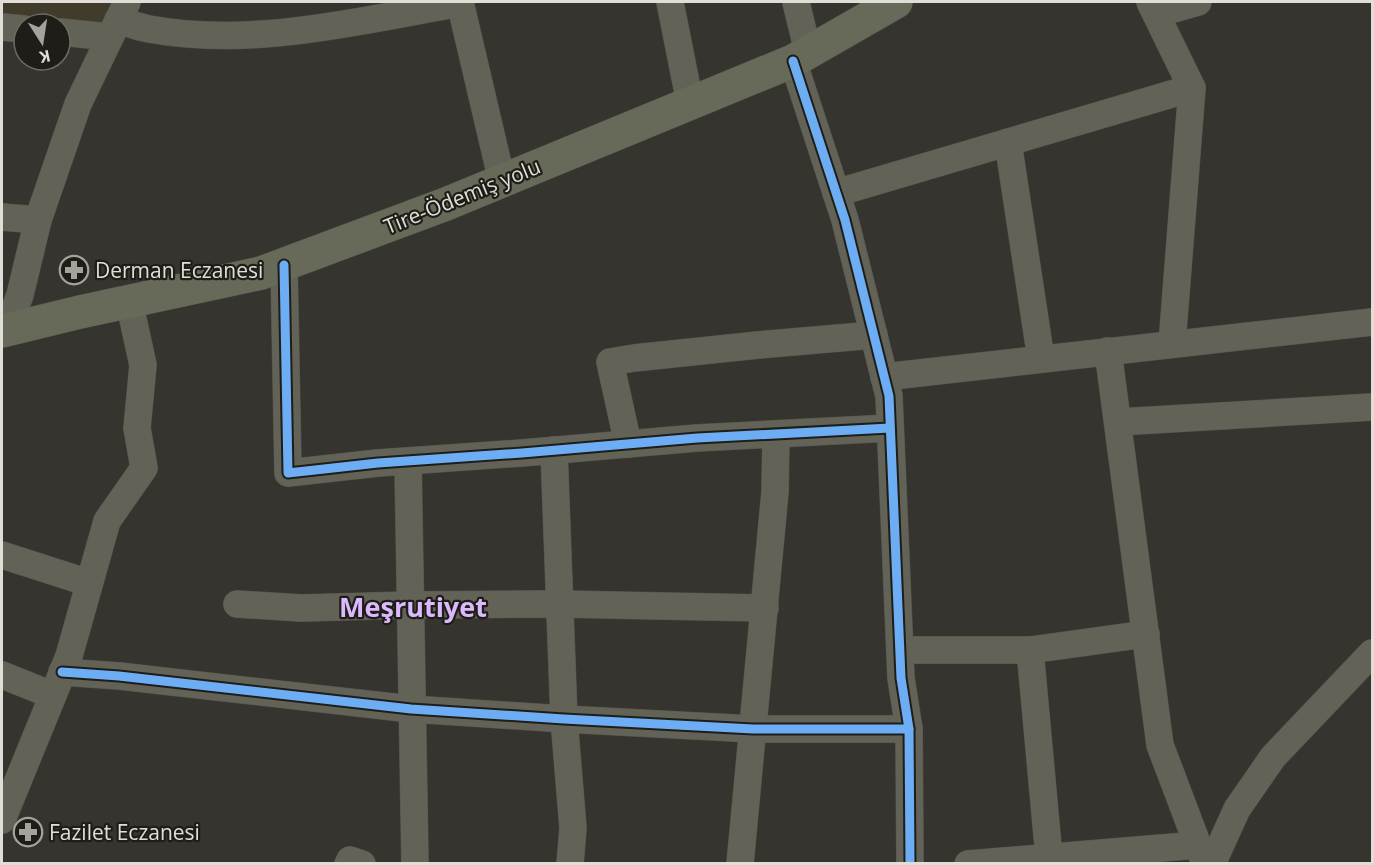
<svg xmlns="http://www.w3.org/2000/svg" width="1374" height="865" font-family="'Open Sans',sans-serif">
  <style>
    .built { fill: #413b2b }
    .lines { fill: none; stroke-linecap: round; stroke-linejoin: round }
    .minor-casing { stroke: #54524d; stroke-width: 28 }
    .major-casing { stroke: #54524d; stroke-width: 34 }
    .minor { stroke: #626257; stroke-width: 27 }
    .major { stroke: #676a59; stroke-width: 33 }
    .cycleway-casing { stroke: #1f1d18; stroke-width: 13 }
    .cycleway { stroke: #6dadf4; stroke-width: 9 }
    .labels { text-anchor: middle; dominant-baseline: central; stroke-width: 4.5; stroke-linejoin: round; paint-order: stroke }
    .street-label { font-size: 21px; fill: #e1ded7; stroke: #1f1d18 }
    .poi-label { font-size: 21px; fill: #e1ded7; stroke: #1f1d18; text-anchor: start }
    .district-label { font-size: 27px; font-weight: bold; fill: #dbb9fd; stroke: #1f1d18 }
  </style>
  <rect width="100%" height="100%" fill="#36342e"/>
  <polygon class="built" points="2,2 119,2 107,28 2,19"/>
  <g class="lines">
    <g class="minor-casing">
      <g id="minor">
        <polyline points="460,2 502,181"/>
        <polyline points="670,2 690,103"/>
        <polyline points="796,2 808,52"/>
        <polyline points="1150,2 1192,88 1172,344"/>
        <polyline points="1156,14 1198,2"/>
        <path d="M118 20C128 23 138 27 149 29 253 48 358 21 461 3"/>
        <polyline points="2,27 24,29"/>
        <polyline points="60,32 110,37"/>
        <polyline points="793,61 845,220 889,396 901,678 909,729 910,864"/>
        <polyline points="1008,142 1041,359"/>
        <polyline points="836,193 1192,88"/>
        <polyline points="2,217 38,220"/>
        <polyline points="284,265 288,473 378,463 522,453 697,438 890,428"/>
        <polyline points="7,329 20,295 38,220 78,104 127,2"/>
        <polyline points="1108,351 1160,745 1205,864"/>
        <polyline points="884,377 1372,322"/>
        <polyline points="1118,422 1372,407"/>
        <polyline points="628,444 610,362 634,358 758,345 874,335"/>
        <polyline points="554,450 564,719 573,828 570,864"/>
        <polyline points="408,461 415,864"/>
        <polyline points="2,555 89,583"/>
        <polyline points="237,604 301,608 410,605 560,604 765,608"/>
        <polyline points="900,650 1030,650 1049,857"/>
        <polyline points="1030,650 1146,634"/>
        <polyline points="62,672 119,676 411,709 564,719 753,729 909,729"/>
        <polyline points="2,675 52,695"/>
        <polyline points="2,820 69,656 107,521 144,468 137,428 143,365 129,301"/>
        <polyline points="348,864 350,860 362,864"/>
        <polyline points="740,864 775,492 776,434"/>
        <polyline points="968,864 1198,845"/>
        <polyline points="1212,864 1237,809 1273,757 1372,653"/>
      </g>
    </g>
    <g class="major-casing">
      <polyline id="major" points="2,331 80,312 261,273 446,204 793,61 896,2"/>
    </g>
    <use href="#minor" class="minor"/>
    <use href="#major" class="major"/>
    <g class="cycleway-casing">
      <g id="cycleway">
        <polyline points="793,61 845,220 889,396 901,678 909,729 910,864"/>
        <polyline points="284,265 288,473 378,463 522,453 697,438 890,428"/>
        <polyline points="62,672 119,676 411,709 564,719 753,729 909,729"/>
      </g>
    </g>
    <use href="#cycleway" class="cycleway"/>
  </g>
  <defs>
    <g id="pharmacy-ring" transform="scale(1.5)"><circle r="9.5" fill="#1f1d18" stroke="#a5a29c" stroke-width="1.5"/><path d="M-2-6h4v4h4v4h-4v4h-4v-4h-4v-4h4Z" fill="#a5a29c"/></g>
  </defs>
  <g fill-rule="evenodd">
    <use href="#pharmacy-ring" x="74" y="270"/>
    <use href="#pharmacy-ring" x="28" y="832"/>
  </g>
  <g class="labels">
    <g class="street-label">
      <text transform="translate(462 196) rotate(-22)">Tire-Ödemiş yolu</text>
    </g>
    <g class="poi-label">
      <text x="95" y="270">Derman Eczanesi</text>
      <text x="49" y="832">Fazilet Eczanesi</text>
    </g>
    <g class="district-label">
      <text x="413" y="606">Meşrutiyet</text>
    </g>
  </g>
  <rect width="1374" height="865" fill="none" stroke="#e1ded7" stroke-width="6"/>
  <g transform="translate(42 42) rotate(168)"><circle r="28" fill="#1f1d18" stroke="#6d6a64" stroke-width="1.5"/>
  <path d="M0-4.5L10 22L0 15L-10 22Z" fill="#a5a29c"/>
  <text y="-9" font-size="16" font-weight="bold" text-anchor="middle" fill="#e1ded7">K</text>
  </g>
</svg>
